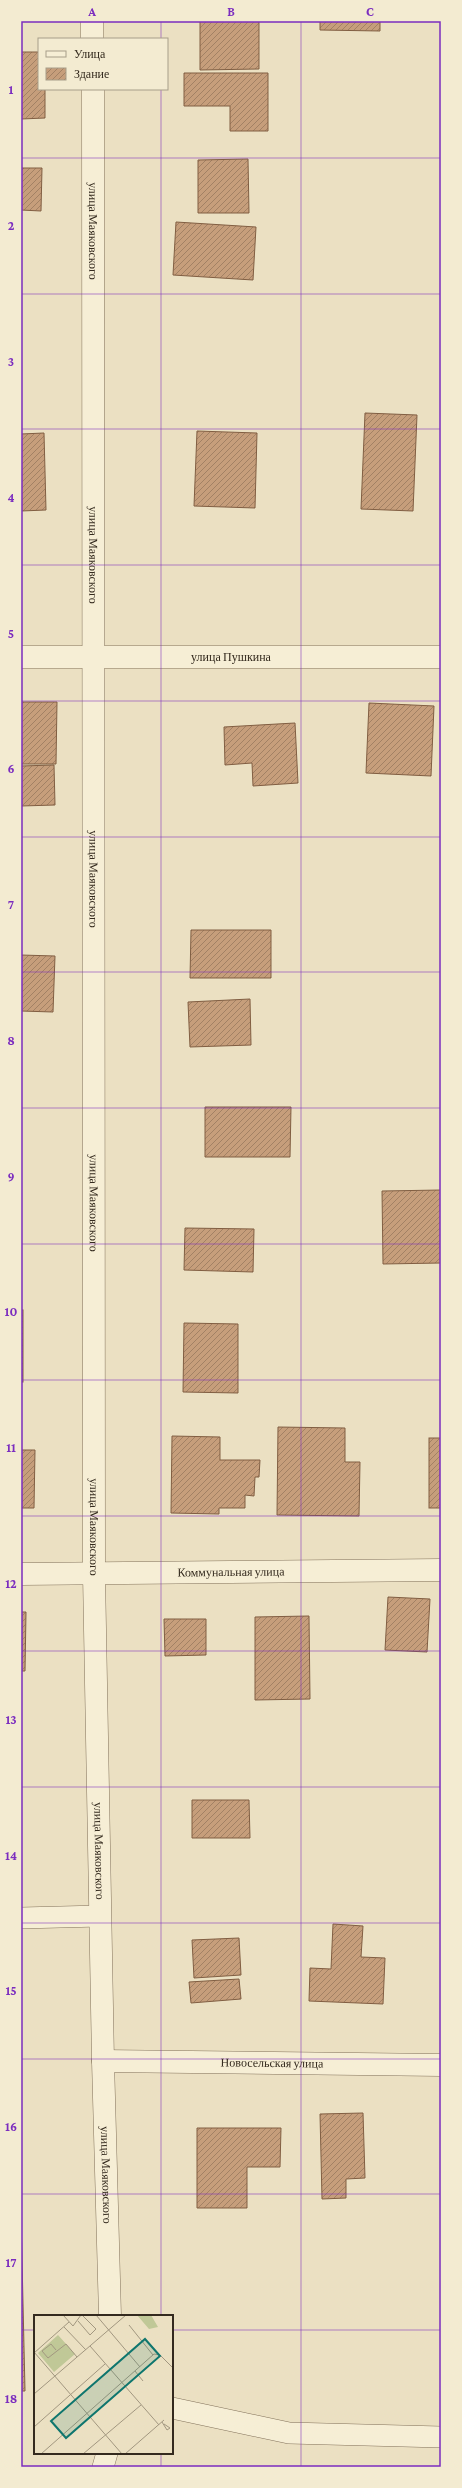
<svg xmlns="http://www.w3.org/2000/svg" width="462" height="2488" font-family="'Crimson Pro',serif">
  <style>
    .building { fill: url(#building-hatch); stroke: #815e42 }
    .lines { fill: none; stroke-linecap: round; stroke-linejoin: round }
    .service-casing { stroke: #83725b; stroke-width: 22 }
    .minor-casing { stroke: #83725b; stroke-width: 23 }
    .tertiary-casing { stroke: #83725b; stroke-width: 23 }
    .service { stroke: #f6eed5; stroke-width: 21 }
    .minor { stroke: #f6eed5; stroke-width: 22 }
    .tertiary { stroke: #f6eed5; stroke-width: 22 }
    .grid { fill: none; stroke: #7b2cbf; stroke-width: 1; stroke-opacity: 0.55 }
    .labels { text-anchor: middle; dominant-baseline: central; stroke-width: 3; stroke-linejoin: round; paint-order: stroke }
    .street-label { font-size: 12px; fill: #342a1e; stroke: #f3ebd1 }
    .inset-road { fill: none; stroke: #a29780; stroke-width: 1 }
    .view { fill: #0f766e; fill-opacity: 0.15; stroke: #0f766e; stroke-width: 2 }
    .inset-edge { fill: none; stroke: #342a1e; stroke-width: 2 }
    .neatline { fill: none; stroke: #7b2cbf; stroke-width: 1.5 }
    .grid-label { font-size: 13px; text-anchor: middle; font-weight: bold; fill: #7b2cbf }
  </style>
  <defs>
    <pattern id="building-hatch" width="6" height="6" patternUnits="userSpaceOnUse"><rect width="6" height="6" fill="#c69e7b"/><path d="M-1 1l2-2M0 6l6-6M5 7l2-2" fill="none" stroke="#a28164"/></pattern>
  </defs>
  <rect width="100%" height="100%" fill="#ebe0c2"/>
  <g class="building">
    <polygon points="200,21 259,21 259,69 200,70"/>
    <polygon points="320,21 380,21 380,31 320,30"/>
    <polygon points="21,52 39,52 39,89 45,89 45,118 21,119"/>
    <polygon points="184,73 268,73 268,131 230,131 230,106 184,106"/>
    <polygon points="248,159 249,213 198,213 198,160"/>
    <polygon points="21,168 42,168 41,211 21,210"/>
    <polygon points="176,222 256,227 253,280 173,275"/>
    <polygon points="365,413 417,415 413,511 361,509"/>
    <polygon points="197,431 257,433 255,508 194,506"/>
    <polygon points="44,433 46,510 21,511 21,434"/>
    <polygon points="21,702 57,702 56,764 21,764"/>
    <polygon points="369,703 434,706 431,776 366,773"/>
    <polygon points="295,723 298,783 253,786 252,763 225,765 224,727"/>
    <polygon points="54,765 55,805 21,806 21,766"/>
    <polygon points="191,930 271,930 271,978 190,978"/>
    <polygon points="21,955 55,956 53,1012 21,1011"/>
    <polygon points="250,999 251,1045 190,1047 188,1002"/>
    <polygon points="205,1107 291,1107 290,1157 205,1157"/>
    <polygon points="441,1190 441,1263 383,1264 382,1191"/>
    <polygon points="185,1228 254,1229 253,1272 184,1270"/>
    <rect x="21" y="1310" width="2" height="72"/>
    <polygon points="184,1323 238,1324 238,1393 183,1392"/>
    <polygon points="278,1427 345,1428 345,1462 360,1462 359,1516 277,1515"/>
    <polygon points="172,1436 220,1437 220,1460 260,1460 259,1477 255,1477 254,1496 245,1495 245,1508 219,1508 219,1514 171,1513"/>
    <rect x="429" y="1438" width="12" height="70"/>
    <polygon points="21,1450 35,1450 34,1508 21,1508"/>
    <polygon points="388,1597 430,1599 427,1652 385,1650"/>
    <polygon points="21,1612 26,1612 25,1671 21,1671"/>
    <polygon points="309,1616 310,1699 255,1700 255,1617"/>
    <polygon points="164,1619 206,1619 206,1655 165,1656"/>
    <polygon points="192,1800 249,1800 250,1838 192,1838"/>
    <polygon points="333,1924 363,1926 361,1957 385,1958 383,2004 309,2001 310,1968 331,1969"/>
    <polygon points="239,1938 241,1975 194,1978 192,1940"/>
    <polygon points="239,1979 241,1999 191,2003 189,1982"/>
    <polygon points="363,2113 365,2178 346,2179 346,2198 322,2199 320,2114"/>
    <polygon points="197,2128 281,2128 280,2167 247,2167 247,2208 197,2208"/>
    <polygon points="21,2215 25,2391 21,2391"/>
  </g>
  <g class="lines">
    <g class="service-casing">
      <g id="service">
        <polyline points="21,1918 100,1916"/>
        <polyline points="172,2408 289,2433 441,2437"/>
        <polyline points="103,2467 107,2453"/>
      </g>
    </g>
    <g class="minor-casing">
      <g id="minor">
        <polyline points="92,21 92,39"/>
        <path id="s1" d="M93 89 94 1575 103 2061 110 2316"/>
        <path id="s2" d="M21 1574 441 1570"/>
        <path id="s3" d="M103 2061 441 2065"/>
      </g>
    </g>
    <g class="tertiary-casing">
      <g id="tertiary">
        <path id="s4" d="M21 657H441"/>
      </g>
    </g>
    <use href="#service" class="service"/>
    <use href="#minor" class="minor"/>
    <use href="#tertiary" class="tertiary"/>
  </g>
  <path class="grid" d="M161 21V39M301 21V2467M161 89V2316M21 158H441M21 294H441M21 429H441M21 565H441M21 701H441M21 837H441M21 972H441M21 1108H441M21 1244H441M21 1380H441M21 1516H441M21 1651H441M21 1787H441M21 1923H441M21 2059H441M21 2194H441M21 2330H35M172 2330H441M161 2453V2467"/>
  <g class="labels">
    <g class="street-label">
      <text stroke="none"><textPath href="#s1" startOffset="142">улица Маяковского</textPath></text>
      <text stroke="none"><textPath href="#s1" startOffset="466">улица Маяковского</textPath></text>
      <text stroke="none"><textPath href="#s4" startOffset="210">улица Пушкина</textPath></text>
      <text stroke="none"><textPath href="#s1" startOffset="790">улица Маяковского</textPath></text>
      <text stroke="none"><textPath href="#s1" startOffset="1114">улица Маяковского</textPath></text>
      <text stroke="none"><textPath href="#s1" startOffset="1438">улица Маяковского</textPath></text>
      <text stroke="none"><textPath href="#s2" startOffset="210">Коммунальная улица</textPath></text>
      <text stroke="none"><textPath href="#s1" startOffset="1762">улица Маяковского</textPath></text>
      <text stroke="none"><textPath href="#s3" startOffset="169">Новосельская улица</textPath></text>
      <text stroke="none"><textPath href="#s1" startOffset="2086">улица Маяковского</textPath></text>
    </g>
  </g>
  <g transform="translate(34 2315)">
    <rect width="139" height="139" fill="#ebe0c2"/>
    <path d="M103 0H117L124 12 115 14ZM24 20 41 39 20 57 4 38Z" fill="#c0c897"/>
    <path class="inset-road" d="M29 0 39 11 47 0M62 0 106 52M44 6 56 20 62 14 49 1M95 10 119 40M30 12 52 35M56 31 125 110M22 35 17 29 8 36 14 43 32 29 43 42M0 37 88 139M0 38 35 7M101 56 109 66M0 79 92 0M128 107 133 115 136 113 130 109M0 112 71 49M7 139 120 39 126 40 139 53M49 139 107 90M91 139 130 105"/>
    <path class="view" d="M111 24 126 41 32 123 17 106Z"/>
    <rect width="139" height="139" class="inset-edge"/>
  </g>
  <rect width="462" height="2488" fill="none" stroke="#f3ebd1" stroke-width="44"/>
  <rect x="38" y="38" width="130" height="52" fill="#f3ebd1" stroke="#a79e89"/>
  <rect x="46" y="51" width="20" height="6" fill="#f6eed5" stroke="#a79e89"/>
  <text x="74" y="58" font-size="12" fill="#342a1e">Улица</text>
  <rect x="46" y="68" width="20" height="12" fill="url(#building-hatch)" stroke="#a79e89"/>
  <text x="74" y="78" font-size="12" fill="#342a1e">Здание</text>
  <rect x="22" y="22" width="418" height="2444" class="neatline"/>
  <g class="grid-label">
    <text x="92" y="16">A</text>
    <text x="231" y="16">B</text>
    <text x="370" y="16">C</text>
    <text x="11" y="94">1</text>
    <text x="11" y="230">2</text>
    <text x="11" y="366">3</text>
    <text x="11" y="502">4</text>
    <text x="11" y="638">5</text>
    <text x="11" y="773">6</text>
    <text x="11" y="909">7</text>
    <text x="11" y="1045">8</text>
    <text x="11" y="1181">9</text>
    <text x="11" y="1316">10</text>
    <text x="11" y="1452">11</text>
    <text x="11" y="1588">12</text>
    <text x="11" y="1724">13</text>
    <text x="11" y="1860">14</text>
    <text x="11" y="1995">15</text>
    <text x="11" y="2131">16</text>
    <text x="11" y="2267">17</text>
    <text x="11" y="2403">18</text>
  </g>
</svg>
